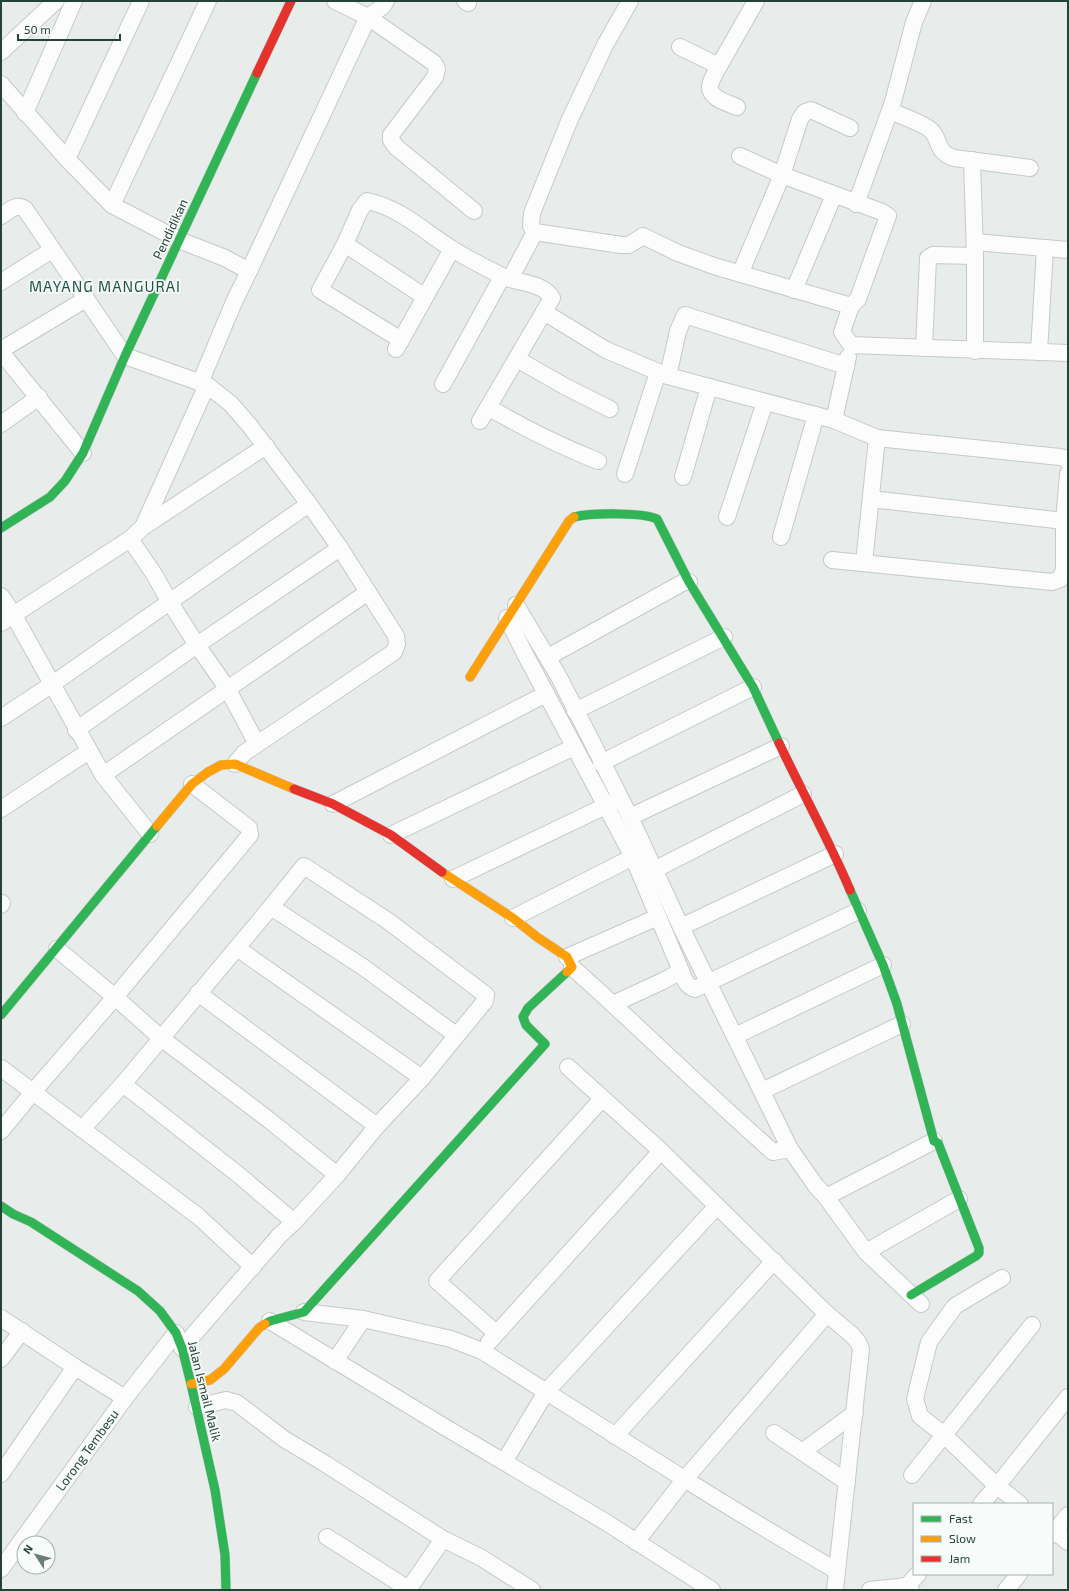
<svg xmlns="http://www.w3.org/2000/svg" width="1069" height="1591" font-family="'Exo 2',sans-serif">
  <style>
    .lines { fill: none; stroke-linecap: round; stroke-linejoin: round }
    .street-casing { stroke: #c5cac8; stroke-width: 18 }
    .fast-casing { stroke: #c3cbc8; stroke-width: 10 }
    .slow-casing { stroke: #c3cbc8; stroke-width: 10 }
    .jam-casing { stroke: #c3cbc8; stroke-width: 10 }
    .street { stroke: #fcfcfc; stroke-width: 16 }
    .fast { stroke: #30b455; stroke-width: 9 }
    .slow { stroke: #ff9f0a; stroke-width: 9 }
    .jam { stroke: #e5322d; stroke-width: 9 }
    .labels { text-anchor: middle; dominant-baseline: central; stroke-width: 3.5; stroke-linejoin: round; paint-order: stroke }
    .street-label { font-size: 13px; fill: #24423a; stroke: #f7fbf9 }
    .quarter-label { font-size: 15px; letter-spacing: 1px; fill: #1f5548; stroke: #f7fbf9 }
  </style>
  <rect width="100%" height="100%" fill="#e8edeb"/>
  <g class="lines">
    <g class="street-casing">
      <g id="street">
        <polyline points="335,1 368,17 434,63 437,69 435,77 391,135 391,140 396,147 474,211"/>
        <polyline points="465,1 468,3"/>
        <polyline points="630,1 605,45 570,119 532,213 531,226 535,232 621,245 629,245 643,236 678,253 714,266 851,306"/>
        <polyline points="680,47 719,66 756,1"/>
        <polyline points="1,52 56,1"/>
        <path d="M719 66C716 72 710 80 710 87 710 99 728 103 737 107"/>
        <polyline points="1,84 67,159 112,205 179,240 225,258 249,271 368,17 382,7 386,1"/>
        <path d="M890 111C902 116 917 121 928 128 942 137 933 151 954 158L1030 168"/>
        <polyline points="25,113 74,1"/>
        <polyline points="740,156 782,175 882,212 888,216 858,299 851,306 842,332 851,345 1068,353"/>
        <polyline points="67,159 141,1"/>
        <polyline points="972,160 975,256 975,351"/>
        <polyline points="856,204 893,102 914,22 923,1"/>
        <polyline points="112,205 208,1"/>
        <path d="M1 216C9 211 16 203 25 209L125 356 207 385 231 404 250 426 309 504 340 548 396 636 397 644 394 652 244 753 235 764"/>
        <polyline points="975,242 1068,250"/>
        <polyline points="345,244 425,297"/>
        <polyline points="740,274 782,175 800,119 805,112 811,110 850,128"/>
        <polyline points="510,279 535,232"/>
        <polyline points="1,282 52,250"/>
        <polyline points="794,290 834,195"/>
        <polyline points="544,312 606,350 668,376 834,420 877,438 1060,457 1065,458 1068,462"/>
        <path d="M401 340 320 290 345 244 360 210 367 201C399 207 425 232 452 249 467 258 484 267 500 275 516 284 542 281 552 298L480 421"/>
        <polyline points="924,348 928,258 933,255 975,256"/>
        <polyline points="396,349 452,249"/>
        <polyline points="1,350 86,299"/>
        <polyline points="1,352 83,453"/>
        <polyline points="1039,352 1045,248"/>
        <polyline points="517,359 566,387 610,409"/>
        <polyline points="668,376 678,331 685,315 846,366"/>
        <polyline points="200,383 234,302 249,271"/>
        <polyline points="443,384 502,277"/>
        <path d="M488 407C524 428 560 446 598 461"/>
        <polyline points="834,420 848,357"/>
        <polyline points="1,424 39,397"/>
        <polyline points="625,474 658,372"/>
        <polyline points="683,477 709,387"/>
        <polyline points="871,499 1064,521"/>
        <polyline points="727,517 765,402"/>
        <polyline points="143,527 207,385"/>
        <polyline points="781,537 816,415"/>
        <polyline points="130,539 154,574 169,601 197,645 227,688 257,744"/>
        <polyline points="832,560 1052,582 1060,579 1064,570 1064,521 1068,474"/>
        <polyline points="864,563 877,438"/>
        <polyline points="1,596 13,614 103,775 150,834"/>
        <polyline points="516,605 559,677 630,817 681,927 790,1149 816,1186 826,1197 866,1252 921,1304"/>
        <polyline points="507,618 525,654 633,857 681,971"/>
        <polyline points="1,623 130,539 143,527 266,446"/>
        <polyline points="548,657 684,582 689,582"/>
        <polyline points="575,711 724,637"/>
        <polyline points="1,718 51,685 309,504"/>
        <polyline points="76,730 197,645 340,548"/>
        <polyline points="601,763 753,687"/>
        <polyline points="103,775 368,592"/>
        <polyline points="333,804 546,694"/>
        <polyline points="1,809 89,751"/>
        <polyline points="630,817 781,746"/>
        <polyline points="391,835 574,747"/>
        <polyline points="654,870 803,794"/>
        <polyline points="453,879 616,801"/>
        <polyline points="1,905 2,903"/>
        <polyline points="271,907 363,967 456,1035"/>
        <polyline points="513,918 633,857"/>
        <polyline points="681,927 835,854"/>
        <polyline points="237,948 422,1078"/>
        <polyline points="57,949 115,997 161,1038 269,1120 337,1175"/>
        <polyline points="567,957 658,917"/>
        <path d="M572 967C640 1028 705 1092 773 1152L790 1149"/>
        <polyline points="198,993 377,1126"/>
        <path d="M613 1004 663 981 681 971C684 979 686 986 695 989L858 911"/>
        <polyline points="735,1036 883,965"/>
        <polyline points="568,1067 661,1151 827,1314 852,1335 858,1342 861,1349 835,1590"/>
        <polyline points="1,1068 199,1217 253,1267"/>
        <polyline points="123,1084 240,1176 294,1222"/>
        <polyline points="762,1091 902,1024"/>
        <polyline points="82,1129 123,1084 271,907 304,866 388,921 486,995 485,1001 422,1078 377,1126 337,1175 294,1222 279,1236 182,1348"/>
        <polyline points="1,1131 33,1092 115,997 250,835 249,828 192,784"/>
        <polyline points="826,1197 934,1141"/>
        <polyline points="866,1252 959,1199"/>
        <polyline points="1002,1278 955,1306 929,1342 915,1399 920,1416 944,1435 997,1486 1020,1504"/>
        <path d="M304 1312 363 1319 451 1339 482 1351C599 1425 716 1501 837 1571"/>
        <polyline points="1,1318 75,1367 125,1398"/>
        <polyline points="270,1321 443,1426 604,1521 712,1590"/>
        <polyline points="496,1333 437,1281 602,1099"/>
        <polyline points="489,1342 661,1151"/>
        <polyline points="1,1359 22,1331"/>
        <polyline points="335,1361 363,1319"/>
        <polyline points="197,1407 226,1400 237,1403 284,1439 324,1463 443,1539 480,1557 532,1590"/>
        <polyline points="774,1433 847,1482"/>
        <polyline points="615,1436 774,1261"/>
        <polyline points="802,1452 855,1413"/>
        <polyline points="504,1462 546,1392 717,1206"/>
        <polyline points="1,1474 75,1367"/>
        <polyline points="912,1475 1032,1325"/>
        <polyline points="981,1504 997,1486 1068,1397"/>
        <polyline points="1052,1529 1068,1542"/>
        <polyline points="1052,1535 1068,1515"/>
        <polyline points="327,1537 410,1590"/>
        <polyline points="636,1542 684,1480 827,1314"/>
        <polyline points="1,1569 125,1398 176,1333"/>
        <polyline points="907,1586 918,1574"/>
        <polyline points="408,1590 443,1539"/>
        <polyline points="870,1590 907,1586 911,1590"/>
        <polyline points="1006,1590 1019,1574"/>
      </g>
    </g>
    <g class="fast-casing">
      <g id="fast">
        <path d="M574 517C591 513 642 512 657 519L689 582 753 687 779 743"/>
        <polyline points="1,528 50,497 65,481 83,453 125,356 257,73"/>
        <polyline points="850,890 883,965 897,1004 934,1141 938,1143 979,1248 979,1253 976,1256 911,1295"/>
        <polyline points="1,1015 157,826"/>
        <polyline points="1,1206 13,1214 31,1222 138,1291 160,1311 176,1333 182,1348 191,1384 215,1490 225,1555 226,1590"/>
        <polyline points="265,1324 270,1321 304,1312 545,1044 526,1025 523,1017 528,1008 567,972"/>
      </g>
    </g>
    <g class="slow-casing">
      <g id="slow">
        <polyline points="470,677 569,521 574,517"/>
        <polyline points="157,826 192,784 208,772 221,765 235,764 294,789"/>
        <polyline points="442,872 513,918 537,937 567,957 572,967 567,972"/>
        <polyline points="191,1384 210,1380 224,1369 259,1328 265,1324"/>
      </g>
    </g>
    <g class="jam-casing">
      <g id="jam">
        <polyline points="257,73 291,1"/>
        <path d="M779 743C802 792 829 840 850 890"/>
        <polyline points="294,789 333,804 391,835 442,872"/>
      </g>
    </g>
    <use href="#street" class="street"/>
    <use href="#fast" class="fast"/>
    <use href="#slow" class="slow"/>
    <use href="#jam" class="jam"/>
  </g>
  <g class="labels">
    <g class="street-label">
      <text transform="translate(170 229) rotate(-65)">Pendidikan</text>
      <text transform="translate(205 1391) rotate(76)">Jalan Ismail Malik</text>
      <text transform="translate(87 1450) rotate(-54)">Lorong Tembesu</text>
    </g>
    <g class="quarter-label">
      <text x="105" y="286">MAYANG MANGURAI</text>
    </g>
  </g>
  <rect width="1069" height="1591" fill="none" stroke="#24423a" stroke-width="4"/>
  <rect x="913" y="1503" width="140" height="72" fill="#f7fbf9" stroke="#a3b1ad"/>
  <rect x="921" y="1516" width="20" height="6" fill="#30b455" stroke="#a3b1ad"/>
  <text x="949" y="1523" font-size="12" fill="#24423a">Fast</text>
  <rect x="921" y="1536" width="20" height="6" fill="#ff9f0a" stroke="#a3b1ad"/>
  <text x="949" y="1543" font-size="12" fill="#24423a">Slow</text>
  <rect x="921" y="1556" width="20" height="6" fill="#e5322d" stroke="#a3b1ad"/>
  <text x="949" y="1563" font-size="12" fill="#24423a">Jam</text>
  <g transform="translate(36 1555) rotate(306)"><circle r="19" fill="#f7fbf9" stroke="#a3b1ad"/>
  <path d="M0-3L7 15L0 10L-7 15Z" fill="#697e78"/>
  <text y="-6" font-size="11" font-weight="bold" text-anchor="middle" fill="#24423a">N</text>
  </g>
  <path d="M18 34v6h102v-6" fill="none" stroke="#24423a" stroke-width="2"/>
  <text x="24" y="34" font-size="12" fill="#24423a" stroke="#f7fbf9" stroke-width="3" paint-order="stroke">50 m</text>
</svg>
